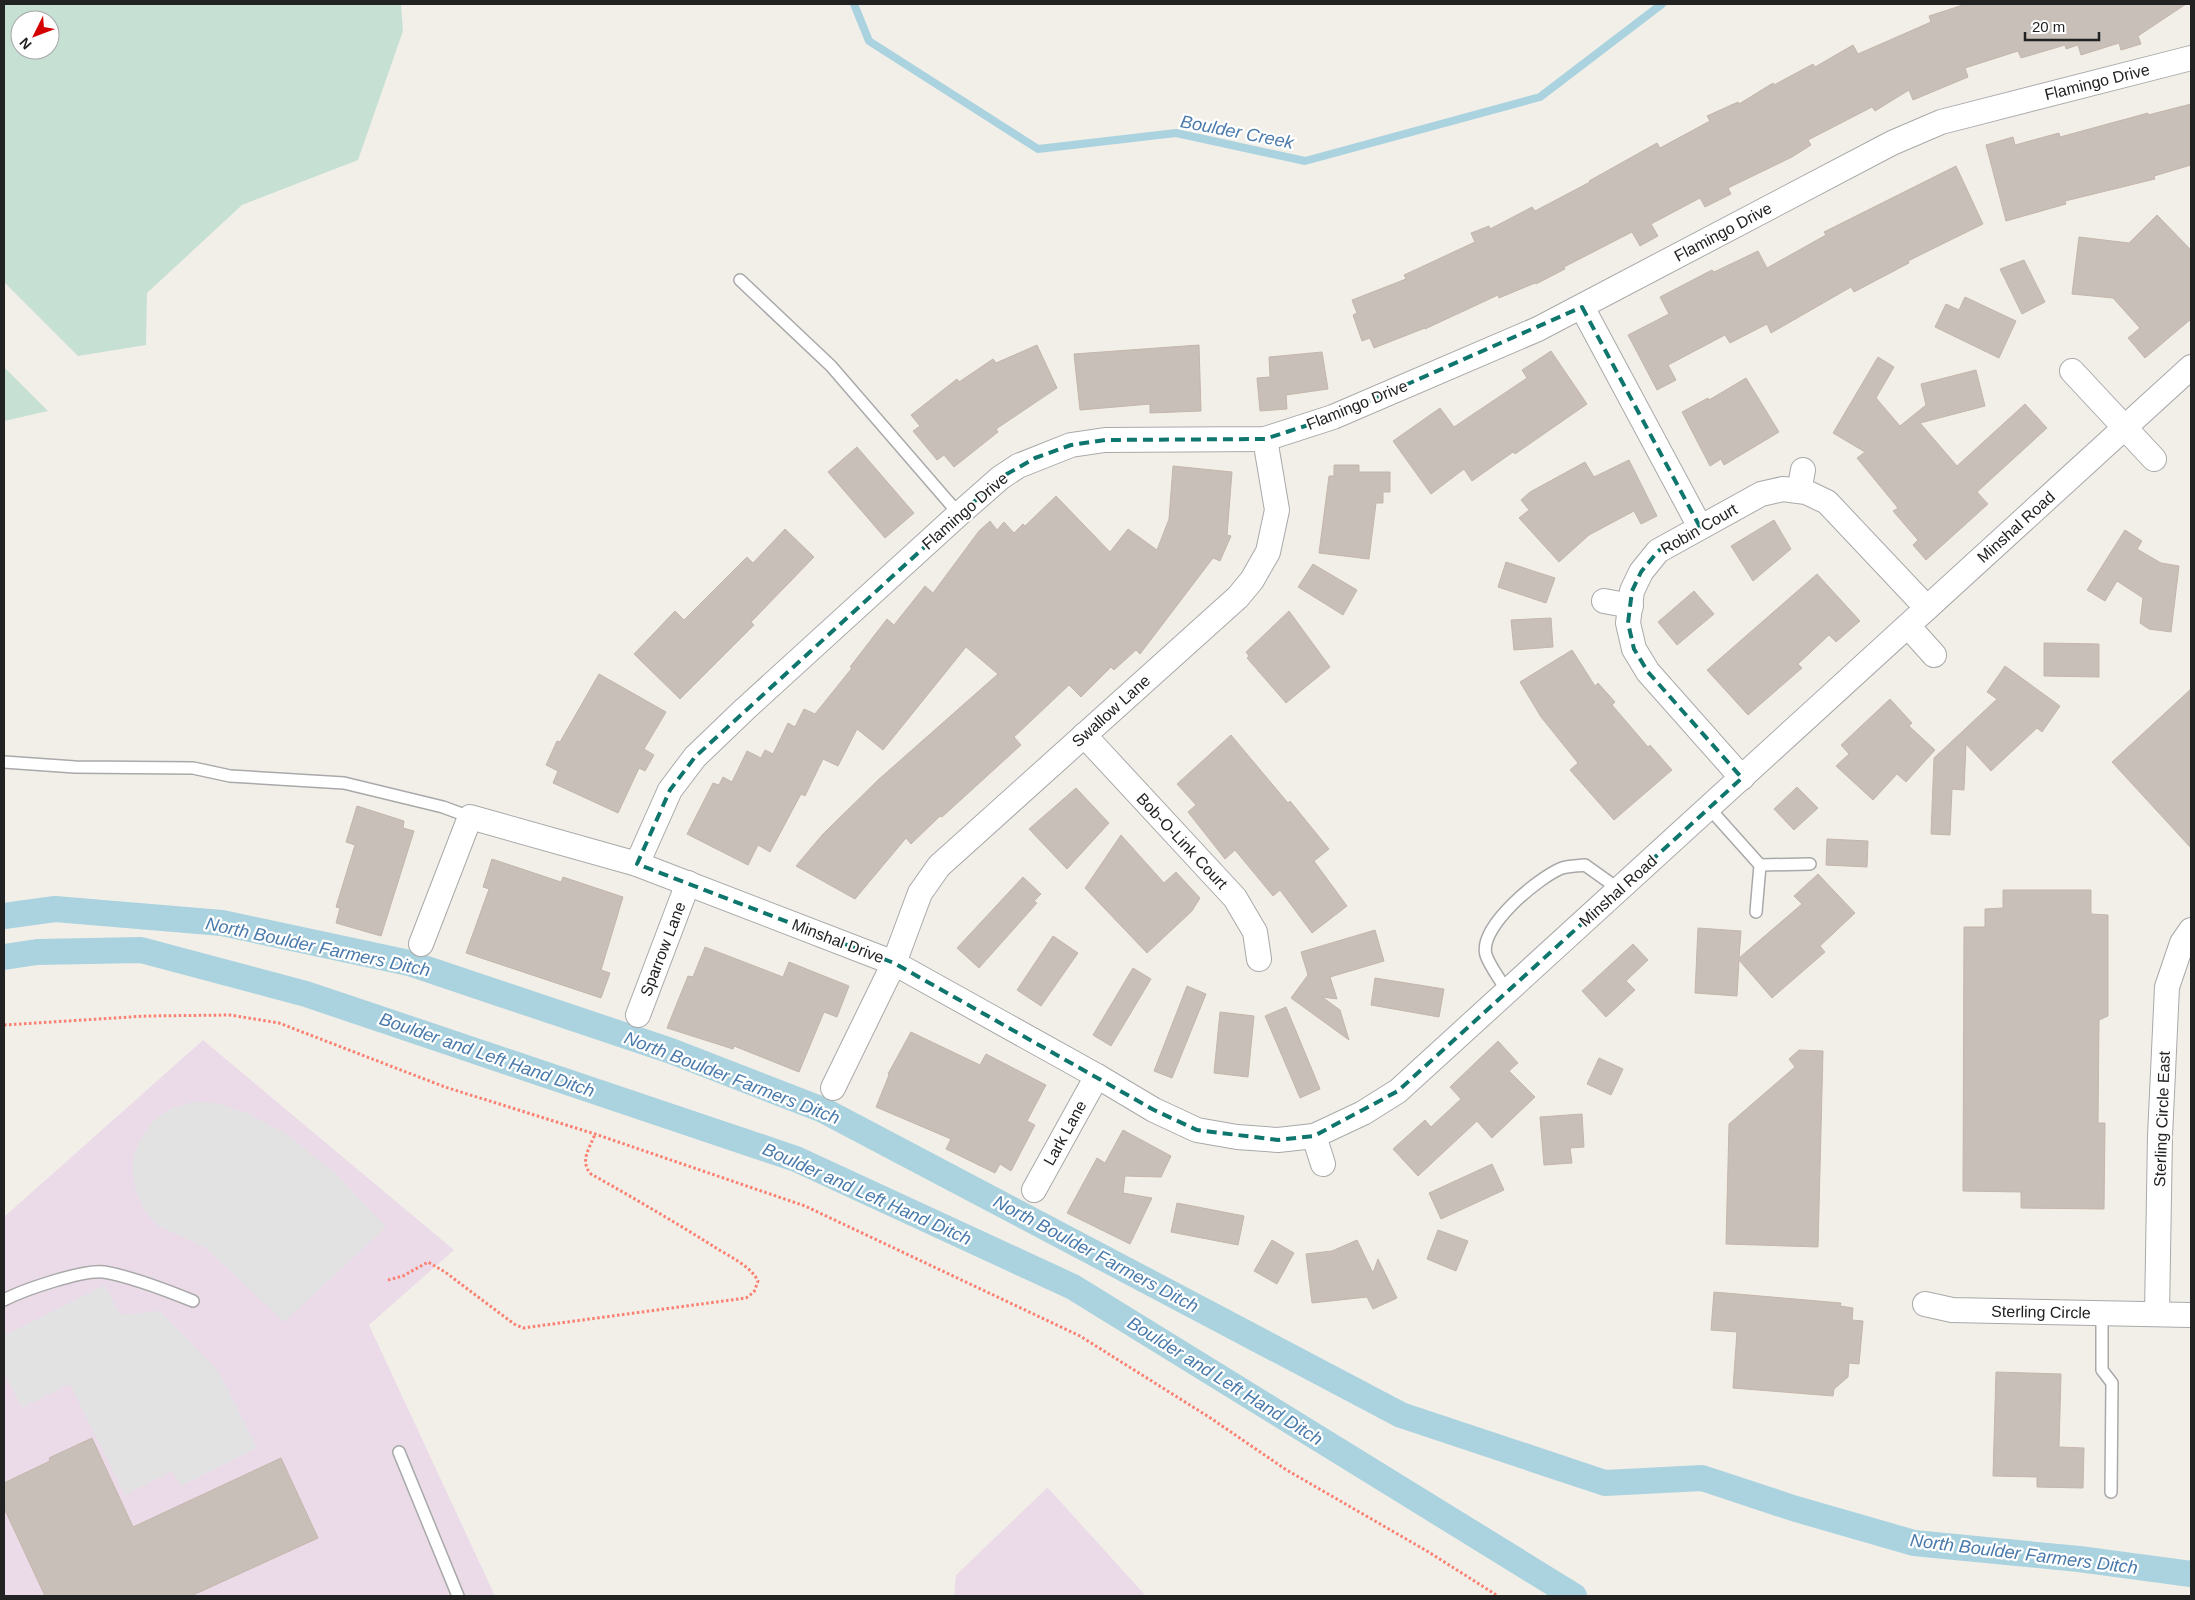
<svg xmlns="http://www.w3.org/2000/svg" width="2195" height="1600" font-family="Arial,sans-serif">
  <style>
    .industrial { fill: #ebdbe8 }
    .wetland { fill: #c6e0d4; fill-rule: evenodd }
    .parking { fill: #e2e2e2 }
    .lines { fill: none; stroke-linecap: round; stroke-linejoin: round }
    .stream { stroke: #aad3df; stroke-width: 8 }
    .canal { stroke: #aad3df; stroke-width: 26 }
    .building { fill: #c7bfb8; stroke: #c4b6ab }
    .lane-casing { stroke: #a9a9a9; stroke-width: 14 }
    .street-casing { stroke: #a9a9a9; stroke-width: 26 }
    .path { stroke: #fa8072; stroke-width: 3; stroke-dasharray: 2.5 2.5; stroke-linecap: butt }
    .lane { stroke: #fff; stroke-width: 11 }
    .street { stroke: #fff; stroke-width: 24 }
    .marked { fill: none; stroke: #0f766e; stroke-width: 4; stroke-dasharray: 10 6; stroke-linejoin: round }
    .labels { text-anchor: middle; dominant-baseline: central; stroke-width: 4.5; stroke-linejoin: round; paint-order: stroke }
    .street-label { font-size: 16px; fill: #222; stroke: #fff }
    .water-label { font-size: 18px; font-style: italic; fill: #4a7aab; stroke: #fff }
  </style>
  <rect width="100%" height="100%" fill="#f2efe9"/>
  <g class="industrial">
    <polygon points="203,1040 454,1250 369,1325 495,1596 4,1596 4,1217"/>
    <polygon points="1048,1487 1048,1488 1146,1596 954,1596 956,1575"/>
  </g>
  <g class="wetland">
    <path d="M4 4H401L403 31 358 160 242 205 147 293 146 345 78 356 4 282ZM20 20H50V50H20Z"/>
    <polygon points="4,367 48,411 4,421"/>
  </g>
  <g class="parking">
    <polygon points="193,1102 216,1103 247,1113 286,1134 336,1174 386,1227 284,1322 206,1248 157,1225 144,1210 136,1191 133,1175 133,1156 142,1137 155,1119 172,1108"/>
    <polygon points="105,1285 120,1315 160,1311 219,1372 257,1448 181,1486 172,1471 125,1495 70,1384 22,1408 4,1372 4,1336"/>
  </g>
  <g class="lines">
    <polyline class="stream" points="854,4 869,41 1038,149 1176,133 1305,161 1540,97 1662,4"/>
    <g class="canal">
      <polyline points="4,916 55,909 222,923 409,963 671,1051 823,1110 1401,1415 1605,1483 1702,1478 1796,1509 1914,1543 2079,1559 2191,1574"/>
      <polyline points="4,957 37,952 141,950 306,994 796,1159 1073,1287 1574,1596"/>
    </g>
  </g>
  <g class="building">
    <polygon points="1966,4 2186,4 2138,36 2141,44 2121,50 2119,43 2081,55 2078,45 2066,49 2065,45 2021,58 2018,51 1965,68 1968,77 1913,100 1909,90 1875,111 1872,107 1808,140 1811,145 1792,157 1728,188 1731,194 1705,207 1700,198 1651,224 1658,236 1640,246 1632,232 1564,267 1565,269 1536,284 1535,283 1499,298 1498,295 1425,329 1425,328 1374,348 1370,338 1362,341 1353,315 1357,313 1352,300 1406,279 1404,275 1475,242 1471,233 1489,226 1490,229 1532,207 1535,211 1590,182 1589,181 1657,143 1660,148 1710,121 1707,116 1738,102 1739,104 1773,83 1774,85 1813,64 1815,67 1853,45 1858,54 1931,22 1929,16"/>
    <polygon points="2191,104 2191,165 2154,176 2155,179 2065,201 2066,204 2006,221 1986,145 2013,137 2015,145 2059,133 2060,137 2148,113 2148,115"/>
    <polygon points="1956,166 1983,224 1908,261 1909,263 1854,292 1851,287 1771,333 1767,324 1730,343 1725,335 1668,365 1676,380 1657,390 1628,335 1669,314 1660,297 1712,270 1714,272 1758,251 1767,268 1826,235 1824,232"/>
    <polygon points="2157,215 2191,250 2191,319 2145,358 2128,338 2140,328 2113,298 2072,294 2079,237 2129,243"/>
    <polygon points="2024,260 2045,302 2022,314 2000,269"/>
    <polygon points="1965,297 2016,321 1999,358 1935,327 1946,304 1959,310"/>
    <polygon points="1037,345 1057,388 996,429 998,432 954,467 944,455 937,460 913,431 920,426 911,415 957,379 959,382 993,359 996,363"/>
    <polygon points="1199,345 1201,411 1150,413 1150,404 1080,410 1074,354"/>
    <polygon points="1551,351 1587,404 1515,454 1513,452 1472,481 1464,469 1431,494 1393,441 1440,408 1454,427 1527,378 1522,370"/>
    <polygon points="1322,352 1328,389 1286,395 1287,409 1260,411 1257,378 1270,377 1269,357"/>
    <polygon points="1878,357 1894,367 1876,398 1900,426 1926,405 1921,384 1976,370 1985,406 1920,423 1957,466 2025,404 2047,428 1977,492 1988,504 1926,560 1913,545 1918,540 1893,511 1898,508 1857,458 1865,452 1833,433"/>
    <polygon points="1746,378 1779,432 1724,465 1721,459 1710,466 1682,412 1708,398 1709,400"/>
    <polygon points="857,447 914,513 885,538 828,472"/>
    <polygon points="1629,460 1657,516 1641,524 1634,511 1589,535 1559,562 1519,518 1529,510 1521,500 1530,492 1585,462 1594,477"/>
    <polygon points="1334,465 1359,465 1359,472 1390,472 1390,492 1383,492 1383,503 1376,503 1369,559 1319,553 1329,476 1334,476"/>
    <polygon points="1173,466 1232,472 1227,535 1231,536 1220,561 1213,558 1140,654 1136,650 1114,670 1111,667 1081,697 1069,685 1014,737 1021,745 942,817 940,816 911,844 906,838 855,899 796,866 823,834 878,780 998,674 966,647 883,750 857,729 838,766 823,759 805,796 801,794 770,852 758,845 748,865 687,834 713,783 719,785 723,777 732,782 747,751 761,758 765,750 773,754 788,723 795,727 804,709 815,714 852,668 850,667 887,619 894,625 925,586 933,593 979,531 990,521 997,530 1004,522 1014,533 1023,524 1025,526 1056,496 1110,552 1128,529 1157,550 1169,519"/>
    <polygon points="1774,520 1791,549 1753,581 1731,546"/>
    <polygon points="785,529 814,557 751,622 754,625 680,699 634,654 675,611 684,620 747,557 753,563"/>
    <polygon points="2125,530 2142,541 2137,549 2161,563 2179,566 2171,632 2149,629 2140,623 2143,598 2117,581 2105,601 2087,590"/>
    <polygon points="1506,562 1555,578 1546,603 1498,587"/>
    <polygon points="1313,564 1357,590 1343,615 1298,587"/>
    <polygon points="1817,574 1860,621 1836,642 1829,635 1798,664 1802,668 1748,715 1707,670"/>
    <polygon points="1694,591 1714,614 1677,645 1658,622"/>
    <polygon points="1289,611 1330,667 1286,703 1247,658 1249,656 1246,652"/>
    <polygon points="1551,618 1553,647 1514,650 1511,620"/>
    <polygon points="2044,643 2099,644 2099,677 2044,676"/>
    <polygon points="1572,650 1595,686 1598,683 1615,702 1612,705 1648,747 1650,745 1672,770 1614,820 1570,770 1578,763 1541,717 1520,682"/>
    <polygon points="2005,666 2060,706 2042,732 2037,728 1991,771 1966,744 1964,790 1952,789 1950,835 1931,834 1934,758 1997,699 1987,692"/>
    <polygon points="599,674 666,712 644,749 654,755 645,771 639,768 618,813 553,783 558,771 546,765 557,741 560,742"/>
    <polygon points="2191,689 2191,848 2112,762"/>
    <polygon points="1890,699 1912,723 1909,726 1935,750 1906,782 1897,774 1873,800 1836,766 1849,754 1841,745"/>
    <polygon points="1231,735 1288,803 1290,801 1329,849 1314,861 1347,906 1312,933 1280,890 1273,896 1235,850 1225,859 1188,812 1196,805 1177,784"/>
    <polygon points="1797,787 1818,808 1794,830 1774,809"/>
    <polygon points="1076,788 1109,823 1067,869 1029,829"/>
    <polygon points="357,806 404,821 403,828 414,831 381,936 336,923 340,908 336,907 355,845 346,842"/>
    <polygon points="1121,835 1164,883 1176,872 1200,898 1192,911 1147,953 1085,888"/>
    <polygon points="1827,839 1868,841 1867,867 1826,865"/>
    <polygon points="492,859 561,882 563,877 623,897 601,970 610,973 601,998 466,953 489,889 483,887"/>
    <polygon points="1818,874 1855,913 1820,946 1825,952 1772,998 1739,960 1737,996 1695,993 1698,928 1741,931 1739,958 1802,904 1794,896"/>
    <polygon points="1023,877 1041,894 1034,901 1037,903 979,968 957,948"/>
    <polygon points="2003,890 2091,890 2091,914 2108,915 2108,1016 2099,1020 2098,1123 2105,1123 2104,1209 2021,1208 2021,1192 1963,1191 1964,927 1985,927 1985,909 2003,908"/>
    <polygon points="1375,930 1384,961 1330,977 1337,999 1322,997 1340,1010 1349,1040 1291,998 1308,975 1301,952"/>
    <polygon points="1053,936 1078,953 1041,1006 1017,990"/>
    <polygon points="1633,944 1648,960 1626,981 1635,990 1606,1017 1582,991"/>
    <polygon points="705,947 783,977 789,962 849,986 837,1017 824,1012 799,1072 734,1046 733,1049 667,1028 688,976 693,977"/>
    <polygon points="1133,968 1151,979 1111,1046 1093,1035"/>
    <polygon points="1375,978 1444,989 1439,1017 1371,1005"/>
    <polygon points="1187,986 1206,994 1172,1078 1154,1071"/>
    <polygon points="1286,1007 1320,1089 1300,1098 1265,1016"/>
    <polygon points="1220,1012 1254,1016 1248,1077 1214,1073"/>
    <polygon points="911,1032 980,1065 986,1054 1046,1085 1027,1121 1035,1125 1011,1171 1000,1164 995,1173 946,1149 951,1139 876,1107 889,1075 888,1074"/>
    <polygon points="1498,1041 1518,1063 1509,1071 1535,1097 1492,1138 1477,1121 1418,1176 1393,1149 1425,1120 1431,1127 1461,1099 1450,1087"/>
    <polygon points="1799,1050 1823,1051 1818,1247 1726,1244 1729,1124 1795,1067 1789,1059"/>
    <polygon points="1599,1058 1623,1069 1611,1095 1587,1084"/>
    <polygon points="1582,1114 1584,1147 1570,1148 1572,1163 1544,1165 1540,1117"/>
    <polygon points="1123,1130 1171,1156 1161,1177 1125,1176 1123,1193 1152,1198 1130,1244 1067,1213 1097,1158 1105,1163"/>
    <polygon points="1492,1164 1504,1190 1441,1219 1429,1193"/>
    <polygon points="1177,1203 1244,1216 1238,1245 1171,1232"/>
    <polygon points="1438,1230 1468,1241 1456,1271 1427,1259"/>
    <polygon points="1272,1240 1294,1253 1277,1284 1254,1271"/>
    <polygon points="1357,1240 1373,1273 1378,1259 1397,1298 1373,1309 1367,1297 1312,1303 1306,1254 1332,1251"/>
    <polygon points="1714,1292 1841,1303 1840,1306 1853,1308 1852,1320 1863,1321 1859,1364 1849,1363 1848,1377 1834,1389 1833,1396 1733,1388 1737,1332 1711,1330"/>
    <polygon points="1996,1372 2061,1374 2059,1447 2084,1448 2083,1488 2037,1487 2037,1477 1993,1476"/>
    <polygon points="92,1438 133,1527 281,1458 318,1538 191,1596 45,1596 4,1508 4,1483 50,1461 49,1458"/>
  </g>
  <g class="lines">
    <g class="lane-casing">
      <g id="lane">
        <polyline points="740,280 831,366 959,514"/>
        <polyline points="4,762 75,767 193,768 230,776 344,783 443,807 470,817"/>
        <polyline points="1709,808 1760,865 1756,912"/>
        <polyline points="1760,865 1810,864"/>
        <path d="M1507 992C1501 980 1490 967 1486 955 1478 927 1539 877 1562 868 1569 866 1578 866 1585 865L1620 890"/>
        <path d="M4 1300C23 1290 84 1269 104 1272 133 1277 166 1290 193 1301"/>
        <polyline points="2102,1313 2102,1370 2112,1383 2111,1492"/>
        <polyline points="399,1452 458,1596"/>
      </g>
    </g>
    <g class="street-casing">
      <g id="street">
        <polyline points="1582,307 1700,527"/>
        <polyline points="2072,371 2154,459"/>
        <polyline points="1799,491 1803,470"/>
        <polyline points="1604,601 1631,606"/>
        <polyline points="1908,626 1934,655"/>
        <polyline points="1084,735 1235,898 1255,932 1259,959"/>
        <polyline points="1742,778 1648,672 1634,649 1628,623 1632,591 1641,572 1658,551 1761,494 1783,489 1806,492 1827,502 1927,608"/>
        <polyline points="637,864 670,790 695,757 745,709 959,514 1000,478 1018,466 1071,445 1105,440 1265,439 1333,417 1538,329 1892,143 1941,122 2191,58"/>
        <polyline points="421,944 470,817 637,864 894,963 1097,1076 1154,1110 1197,1130 1237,1137 1278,1140 1314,1136 1363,1113 1398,1091 2191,367"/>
        <polyline points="638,1015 688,883"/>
        <polyline points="833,1088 894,963 920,893 939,866 1238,597 1252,580 1268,552 1277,510 1265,439"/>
        <polyline points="1314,1136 1323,1164"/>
        <polyline points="1034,1190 1097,1076"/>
        <polyline points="1925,1304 1952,1310 2191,1315"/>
        <polyline points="2157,1314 2160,1136 2167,987 2182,943 2191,930"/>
      </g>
    </g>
    <g class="path">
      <polyline points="4,1025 146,1016 230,1015 279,1023 445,1087 595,1134 805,1206 1080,1336 1209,1417 1285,1469 1427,1551 1498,1596"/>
      <path d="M388 1280 403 1276 428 1262 445 1272 514 1324 523 1328 746 1298 754 1292 758 1281C750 1265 728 1256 713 1246 673 1221 632 1197 591 1174 579 1161 590 1148 595 1134"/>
    </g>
    <use href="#lane" class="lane"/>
    <use href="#street" class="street"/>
  </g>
  <path class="marked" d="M1582 307 1700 527 1658 551 1641 572 1632 591 1628 623 1634 649 1648 672 1742 778 1398 1091 1314 1136 1278 1140 1197 1130 1154 1110 894 963 637 864 670 790 695 757 1000 478 1035 458 1071 445 1105 440 1265 439 1333 417Z"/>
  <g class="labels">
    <g class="street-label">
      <text transform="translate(2097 82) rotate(-14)">Flamingo Drive</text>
      <text transform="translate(1723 232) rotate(-28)">Flamingo Drive</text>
      <text transform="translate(1357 405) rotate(-22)">Flamingo Drive</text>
      <text transform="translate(965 511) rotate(-41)">Flamingo Drive</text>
      <text transform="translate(2016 527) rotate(-42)">Minshal Road</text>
      <text transform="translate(1699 529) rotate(-30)">Robin Court</text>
      <text transform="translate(1111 711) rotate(-42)">Swallow Lane</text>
      <text transform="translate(1182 841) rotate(47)">Bob-O-Link Court</text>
      <text transform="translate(1618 891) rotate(-42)">Minshal Road</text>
      <text transform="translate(838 941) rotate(21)">Minshal Drive</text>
      <text transform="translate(663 949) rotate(-69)">Sparrow Lane</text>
      <text transform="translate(2162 1119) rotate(-88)">Sterling Circle East</text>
      <text transform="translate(1065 1133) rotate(-61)">Lark Lane</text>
      <text transform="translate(2041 1312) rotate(1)">Sterling Circle</text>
    </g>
    <g class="water-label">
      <text transform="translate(1237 132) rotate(11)">Boulder Creek</text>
      <text transform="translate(318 947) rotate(12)">North Boulder Farmers Ditch</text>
      <text transform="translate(487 1055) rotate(19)">Boulder and Left Hand Ditch</text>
      <text transform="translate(732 1078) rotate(21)">North Boulder Farmers Ditch</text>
      <text transform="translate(867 1194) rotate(24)">Boulder and Left Hand Ditch</text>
      <text transform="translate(1096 1254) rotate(28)">North Boulder Farmers Ditch</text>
      <text transform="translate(1225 1381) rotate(32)">Boulder and Left Hand Ditch</text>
      <text transform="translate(2024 1554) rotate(7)">North Boulder Farmers Ditch</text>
    </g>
  </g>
  <rect width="2195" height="1600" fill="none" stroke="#222222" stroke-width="10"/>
  <g transform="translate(35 35) rotate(228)"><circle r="24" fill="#ffffff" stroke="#a7a7a7"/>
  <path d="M0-4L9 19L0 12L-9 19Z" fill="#d40000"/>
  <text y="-8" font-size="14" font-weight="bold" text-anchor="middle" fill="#222222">N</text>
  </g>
  <path d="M2025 32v8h74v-8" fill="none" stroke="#222222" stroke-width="2.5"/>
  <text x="2032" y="32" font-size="15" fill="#222222" stroke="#ffffff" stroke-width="4" paint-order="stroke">20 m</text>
</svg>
